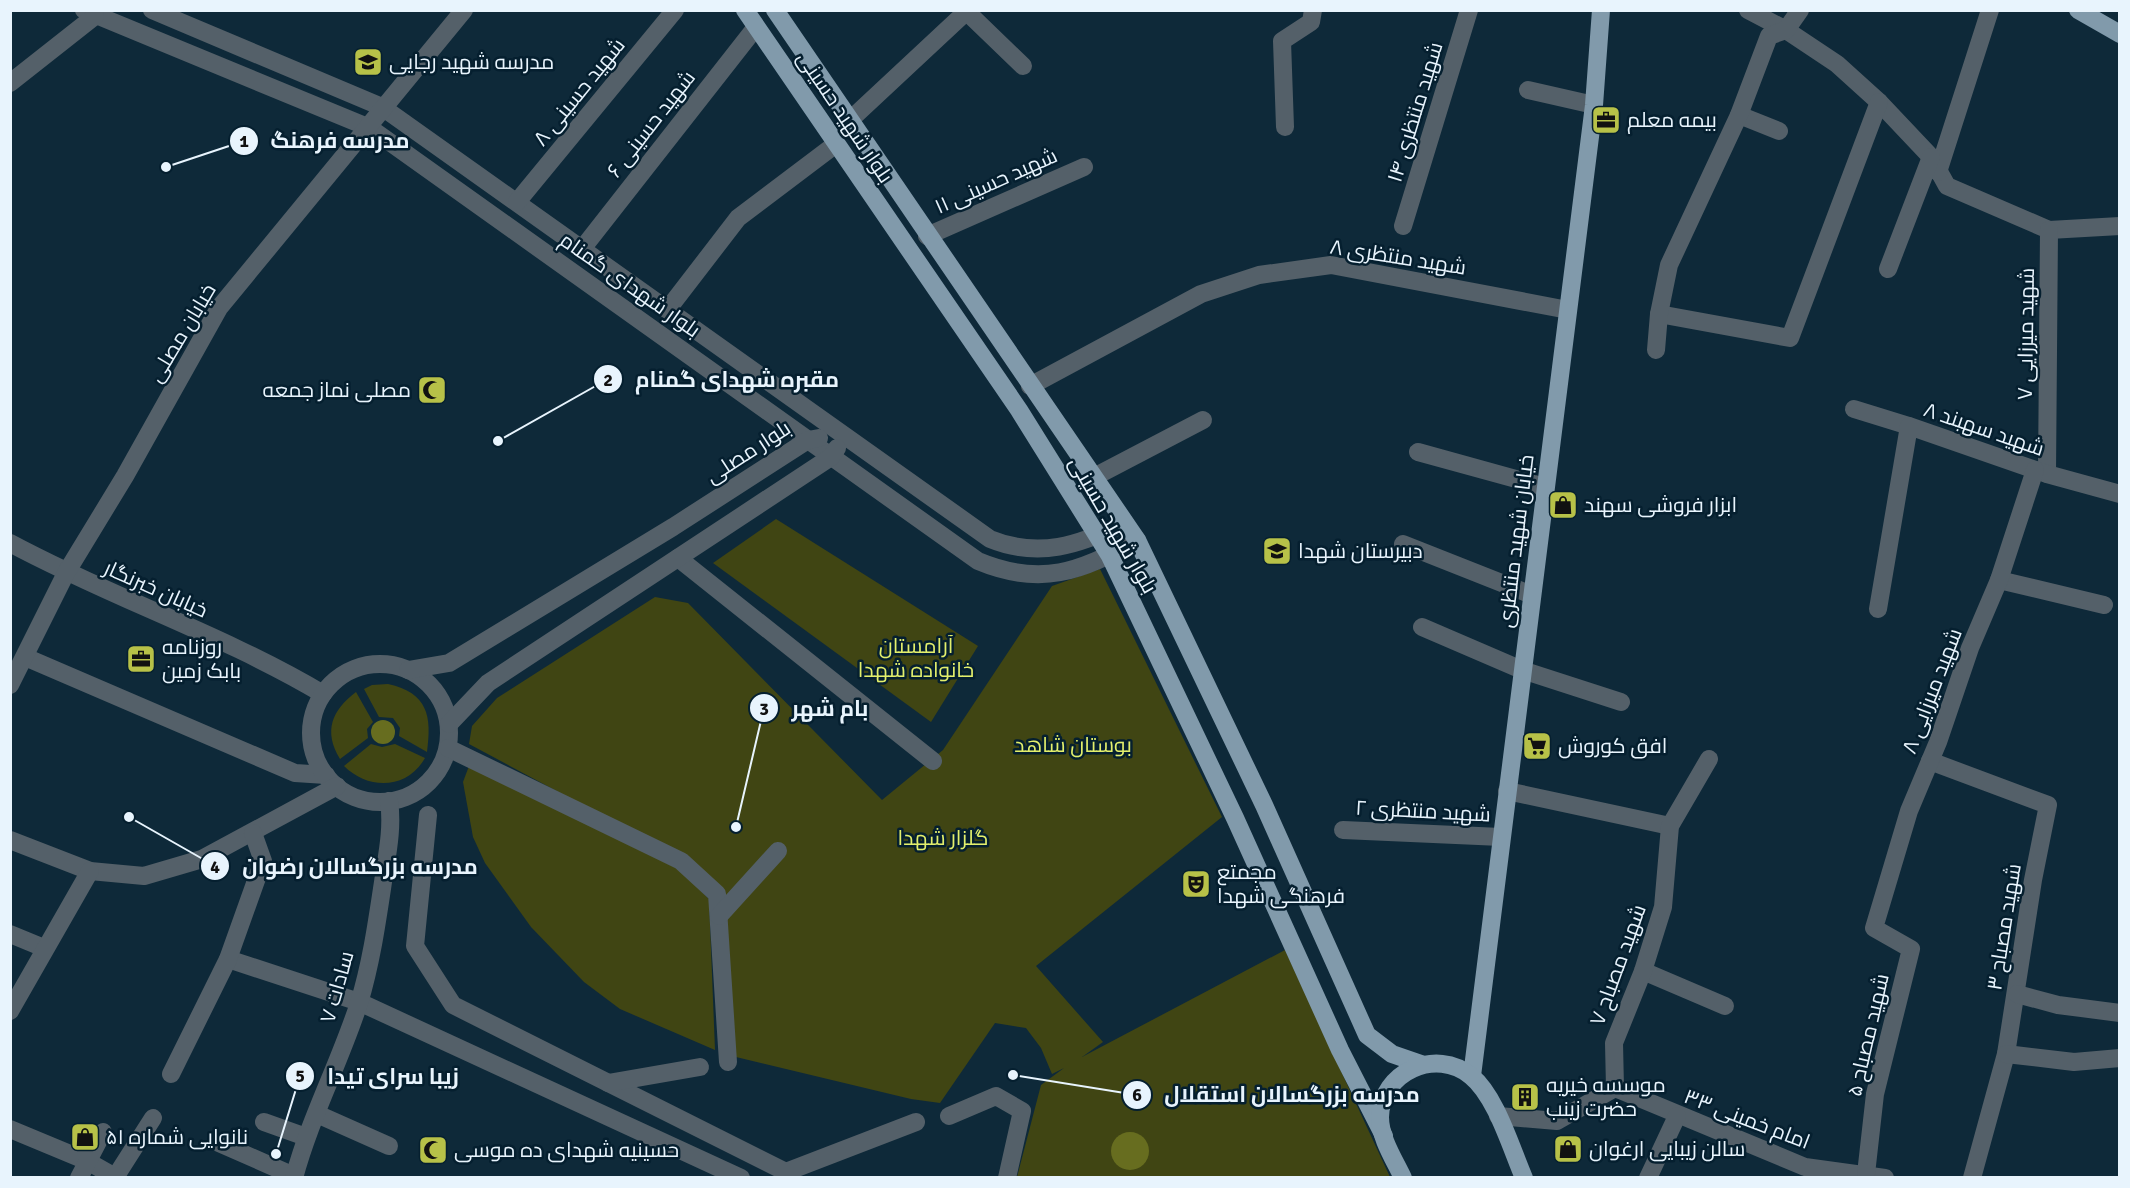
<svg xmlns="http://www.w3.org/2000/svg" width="2130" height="1188" font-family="Signika,Cairo,sans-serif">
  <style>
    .green { fill: #404513 }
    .water { fill: #676d1f }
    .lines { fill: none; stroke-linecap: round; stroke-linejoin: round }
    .minor { stroke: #546069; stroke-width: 18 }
    .major { stroke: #819aab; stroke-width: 18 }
    .labels { text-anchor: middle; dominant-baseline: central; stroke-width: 5; stroke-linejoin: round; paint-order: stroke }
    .poi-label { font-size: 21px; fill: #e8f4fd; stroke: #051f2f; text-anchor: start }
    .street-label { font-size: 21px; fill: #e8f4fd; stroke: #051f2f }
    .park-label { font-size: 21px; fill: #e3ef6c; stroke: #051f2f }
    .leader { fill: none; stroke: #e8f4fd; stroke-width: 2 }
    .callout-dot { fill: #e8f4fd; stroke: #051f2f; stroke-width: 2 }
    .mark-label { font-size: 18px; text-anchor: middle; font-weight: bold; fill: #111 }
    .callout-label { font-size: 22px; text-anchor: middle; font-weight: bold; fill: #e8f4fd; stroke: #051f2f; stroke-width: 5; stroke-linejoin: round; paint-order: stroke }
  </style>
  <rect width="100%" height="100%" fill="#0e2939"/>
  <g class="green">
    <polygon points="776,519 978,646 931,722 713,563"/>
    <polygon points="1100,569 1222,817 1036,966 1103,1042 1082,1057 1285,950 1390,1177 1017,1177 1041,1085 1064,1068 1052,1074 1041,1048 1026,1028 995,1023 940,1103 911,1099 736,1057 720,892 639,835 469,744 472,726 497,698 655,597 688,603 882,800 943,750 1052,586"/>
    <path d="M388 684C428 693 432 716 427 752L399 736 400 728 393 718 379 717 364 689 372 685Z"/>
    <path d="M356 692 373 722 367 729 368 738 340 759C323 731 332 710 356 692Z"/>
    <path d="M371 744 382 747 395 744 425 758C407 790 368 790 344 766Z"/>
    <polygon points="469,766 679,869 709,899 715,1050 620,1009 584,982 531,927 485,863 473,837 463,782"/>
  </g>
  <g class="water">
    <circle cx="383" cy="732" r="12"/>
    <circle cx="1130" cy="1151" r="19"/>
  </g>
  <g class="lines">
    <g class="minor">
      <path d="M84 10 370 128 978 561C1040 587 1081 572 1137 540"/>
      <path d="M152 10 382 107 990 539C1039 559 1079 545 1125 523"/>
      <polyline points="1748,10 1786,30 1837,64 1879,102 1931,157 1947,186 2049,230 2120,226"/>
      <polyline points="967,12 1023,66"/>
      <polyline points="10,83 95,16"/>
      <polyline points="1528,90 1594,105"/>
      <polyline points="1739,115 1779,131"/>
      <polyline points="849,121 968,10"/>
      <polyline points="1285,127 1282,41 1311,22 1313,10"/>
      <polyline points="1938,172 1990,10"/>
      <polyline points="517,202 675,10"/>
      <polyline points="1403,226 1469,10"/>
      <polyline points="927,236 1084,167"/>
      <polyline points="582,249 756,27"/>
      <polyline points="1888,269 1931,157"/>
      <polyline points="668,309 738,218 836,144"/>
      <polyline points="1659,314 1790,338 1879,102"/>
      <polyline points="1656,350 1659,314 1669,265 1739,115 1769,36 1786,30 1800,10"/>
      <polyline points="1030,386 1201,294 1259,275 1331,265 1568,310"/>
      <polyline points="1854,409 1909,426"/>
      <polyline points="1418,452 1545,487"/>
      <polyline points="2047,474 2049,230"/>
      <polyline points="1094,477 1203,420"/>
      <path d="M10 543C112 598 224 635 323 694"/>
      <polyline points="1403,544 1532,595"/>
      <polyline points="678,558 933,761"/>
      <polyline points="1999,580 2104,605"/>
      <polyline points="1878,609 1909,426 2047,474 2120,494"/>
      <polyline points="1422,627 1522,670 1621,702"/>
      <polyline points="25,657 295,773 326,775"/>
      <circle cx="380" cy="733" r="69"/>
      <polyline points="408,670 449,663 673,527 808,440 819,438"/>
      <polyline points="10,685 66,573 125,476 219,308 464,10"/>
      <polyline points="449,724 488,683 831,457 837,448"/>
      <polyline points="448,748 681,861 717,894 728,1062"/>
      <polyline points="1930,761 2048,805 2033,880 2006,1054 1972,1178"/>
      <polyline points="1507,791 1670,826"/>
      <polyline points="428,815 415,946 453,1005 786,1172 916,1122"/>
      <polyline points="1343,830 1501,837"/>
      <polyline points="10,840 90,871 144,876 202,859 337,786"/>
      <polyline points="719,916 778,851"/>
      <polyline points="10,934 44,948"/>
      <polyline points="228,959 359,1002 741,1178"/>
      <polyline points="1643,971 1725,1006"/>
      <polyline points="2017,994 2058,1005 2120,1013"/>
      <polyline points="10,1011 90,871"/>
      <polyline points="2006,1054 2074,1062 2120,1058"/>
      <polyline points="171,1074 228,959 263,861 253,833"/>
      <polyline points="608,1083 700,1067"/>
      <polyline points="1615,1088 1614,1043 1643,971 1663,907 1670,826 1709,759"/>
      <polyline points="317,1114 389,1146"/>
      <polyline points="949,1116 996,1096 1022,1111 1007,1178"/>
      <polyline points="1498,1116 1557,1121 1615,1088 1805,1167 1885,1178"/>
      <polyline points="264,1122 306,1137"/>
      <polyline points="10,1129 87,1161 117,1178"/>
      <polyline points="219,1143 294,1176"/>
      <polyline points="1866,1174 1875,1094 1911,949 1874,928 1909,811 1938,742 1970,648 1999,580 2035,470"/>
      <polyline points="116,1176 153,1118"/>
      <polyline points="79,1178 103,1132"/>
      <path d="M294 1178C310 1118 340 1062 359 1003 371 964 377 922 383 882 387 855 393 828 389 801"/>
      <polyline points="1648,1178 1677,1116"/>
    </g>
    <g class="major">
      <polyline points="745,10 1019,410 1110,556 1235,818 1340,1050 1384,1136"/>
      <polyline points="775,10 1137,540 1264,805 1367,1035 1392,1054 1421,1064"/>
      <polyline points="2078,10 2120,34"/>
      <polyline points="1472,1076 1594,105 1601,10"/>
      <path d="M1403 1178C1394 1159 1380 1138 1380 1117 1381 1072 1436 1047 1471 1076 1496 1096 1511 1148 1524 1178"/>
    </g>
  </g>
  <defs>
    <g id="school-square" transform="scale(1.5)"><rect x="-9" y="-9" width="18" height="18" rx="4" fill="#b7c148" stroke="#051f2f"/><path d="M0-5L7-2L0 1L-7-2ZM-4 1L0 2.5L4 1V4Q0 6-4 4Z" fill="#111"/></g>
    <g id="office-square" transform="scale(1.5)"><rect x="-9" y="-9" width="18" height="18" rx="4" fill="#b7c148" stroke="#051f2f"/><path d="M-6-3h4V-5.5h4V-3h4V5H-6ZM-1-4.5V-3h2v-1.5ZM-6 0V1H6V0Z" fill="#111"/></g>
    <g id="mosque-square" transform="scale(1.5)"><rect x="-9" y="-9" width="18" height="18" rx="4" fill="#b7c148" stroke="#051f2f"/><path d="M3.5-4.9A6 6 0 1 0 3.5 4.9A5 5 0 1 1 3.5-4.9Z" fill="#111"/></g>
    <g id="shop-square" transform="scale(1.5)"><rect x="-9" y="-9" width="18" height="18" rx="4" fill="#b7c148" stroke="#051f2f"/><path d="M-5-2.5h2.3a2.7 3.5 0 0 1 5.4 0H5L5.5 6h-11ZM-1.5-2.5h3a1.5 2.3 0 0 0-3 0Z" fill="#111"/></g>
    <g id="supermarket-square" transform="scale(1.5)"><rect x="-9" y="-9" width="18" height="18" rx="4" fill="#b7c148" stroke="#051f2f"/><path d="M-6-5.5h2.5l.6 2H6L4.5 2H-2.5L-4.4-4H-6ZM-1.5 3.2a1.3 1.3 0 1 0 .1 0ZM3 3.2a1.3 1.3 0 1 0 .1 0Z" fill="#111"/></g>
    <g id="theatre-square" transform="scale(1.5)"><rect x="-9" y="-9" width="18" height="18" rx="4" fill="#b7c148" stroke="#051f2f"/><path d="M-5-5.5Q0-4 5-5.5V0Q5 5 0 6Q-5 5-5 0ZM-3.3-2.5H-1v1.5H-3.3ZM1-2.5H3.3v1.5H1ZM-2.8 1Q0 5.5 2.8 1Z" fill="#111"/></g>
    <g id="building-square" transform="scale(1.5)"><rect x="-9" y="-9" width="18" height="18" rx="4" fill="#b7c148" stroke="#051f2f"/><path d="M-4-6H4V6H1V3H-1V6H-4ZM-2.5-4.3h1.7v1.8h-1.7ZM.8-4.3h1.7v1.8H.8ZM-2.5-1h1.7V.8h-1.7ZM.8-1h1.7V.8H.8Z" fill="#111"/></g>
  </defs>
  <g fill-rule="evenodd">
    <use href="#school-square" x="368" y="62"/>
    <use href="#office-square" x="1606" y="120"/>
    <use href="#mosque-square" x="432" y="390"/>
    <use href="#shop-square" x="1563" y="505"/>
    <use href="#school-square" x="1277" y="551"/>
    <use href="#office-square" x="141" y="659"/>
    <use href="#supermarket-square" x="1537" y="746"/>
    <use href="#theatre-square" x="1196" y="884"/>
    <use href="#building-square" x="1525" y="1097"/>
    <use href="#shop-square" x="85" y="1137"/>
    <use href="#shop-square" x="1568" y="1149"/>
    <use href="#mosque-square" x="433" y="1150"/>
  </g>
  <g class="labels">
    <g class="poi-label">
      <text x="389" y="62">مدرسه شهید رجایی</text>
      <text x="1627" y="120">بیمه معلم</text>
      <text x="411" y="390" text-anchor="end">مصلی نماز جمعه</text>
      <text x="1584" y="505">ابزار فروشی سهند</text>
      <text x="1298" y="551">دبیرستان شهدا</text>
      <text x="162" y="647">روزنامه<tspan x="162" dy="24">بابک زمین</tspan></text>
      <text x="1558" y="746">افق کوروش</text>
      <text x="1217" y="872">مجمتع<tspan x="1217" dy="24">فرهنگی شهدا</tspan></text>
      <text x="1546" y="1085">موسسه خیریه<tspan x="1546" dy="24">حضرت زینب</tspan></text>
      <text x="106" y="1137">نانوایی شماره ۵۱</text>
      <text x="1589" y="1149">سالن زیبایی ارغوان</text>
      <text x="454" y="1150">حسینیه شهدای ده موسی</text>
    </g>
    <g class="street-label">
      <text transform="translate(579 92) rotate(-51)">شهید حسینی ۸</text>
      <text transform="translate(1415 112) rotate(-73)">شهید منتظری ۱۴</text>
      <text transform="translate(845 117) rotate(56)">بلوار شهید حسینی</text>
      <text transform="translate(651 124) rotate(-52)">شهید حسینی ۶</text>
      <text transform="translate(996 181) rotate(-24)">شهید حسینی ۱۱</text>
      <text transform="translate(1398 257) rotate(9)">شهید منتظری ۸</text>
      <text transform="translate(630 285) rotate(35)">بلوار شهدای گمنام</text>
      <text transform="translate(182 333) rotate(-59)">خیابان مصلی</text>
      <text transform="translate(2026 334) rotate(-89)">شهید میرزایی ۷</text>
      <text transform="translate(1984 429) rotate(19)">شهید سهبند ۸</text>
      <text transform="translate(748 452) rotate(-33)">بلوار مصلی</text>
      <text transform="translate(1113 525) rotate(60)">بلوار شهید حسینی</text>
      <text transform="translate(1516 541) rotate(-83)">خیابان شهید منتظری</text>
      <text transform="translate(156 589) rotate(24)">خیابان خبرنگار</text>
      <text transform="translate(1932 691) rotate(-69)">شهید میرزایی ۸</text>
      <text transform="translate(1423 811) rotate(3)">شهید منتظری ۲</text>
      <text transform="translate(2004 927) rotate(-81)">شهید مصباح ۳</text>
      <text transform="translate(1618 965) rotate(-70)">شهید مصباح ۷</text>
      <text transform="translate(337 987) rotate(-74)">سادات ۷</text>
      <text transform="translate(1868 1035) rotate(-77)">شهید مصباح ۵</text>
      <text transform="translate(1747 1119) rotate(21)">امام خمینی ۳۳</text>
    </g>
    <g class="park-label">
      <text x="916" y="646">آرامستان<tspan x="916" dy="24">خانواده شهدا</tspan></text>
      <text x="1073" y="745">بوستان شاهد</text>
      <text x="943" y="838">گلزار شهدا</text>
    </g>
  </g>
  <path class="leader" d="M166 167L244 141M498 441L608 379M736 827L764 708M129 817L215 866M276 1154L300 1076M1013 1075L1137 1095"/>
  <g class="callout-dot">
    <circle cx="166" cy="167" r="6"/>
    <circle cx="498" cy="441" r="6"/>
    <circle cx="736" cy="827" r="6"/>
    <circle cx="129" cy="817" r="6"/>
    <circle cx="276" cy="1154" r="6"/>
    <circle cx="1013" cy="1075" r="6"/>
    <circle cx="244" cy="141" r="15"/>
    <circle cx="608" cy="379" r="15"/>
    <circle cx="764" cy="708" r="15"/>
    <circle cx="215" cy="866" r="15"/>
    <circle cx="300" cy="1076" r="15"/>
    <circle cx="1137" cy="1095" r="15"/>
  </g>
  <g class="mark-label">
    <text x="244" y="147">1</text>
    <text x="608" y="386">2</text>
    <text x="764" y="715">3</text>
    <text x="215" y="873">4</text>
    <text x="300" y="1082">5</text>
    <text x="1137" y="1101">6</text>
  </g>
  <g class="callout-label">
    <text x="340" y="148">مدرسه فرهنگ</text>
    <text x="737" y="387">مقبره شهدای گمنام</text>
    <text x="830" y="716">بام شهر</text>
    <text x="360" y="874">مدرسه بزرگسالان رضوان</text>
    <text x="393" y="1084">زیبا سرای تیدا</text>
    <text x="1292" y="1102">مدرسه بزرگسالان استقلال</text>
  </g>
  <rect width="2130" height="1188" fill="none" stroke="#e8f4fd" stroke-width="24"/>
</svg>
